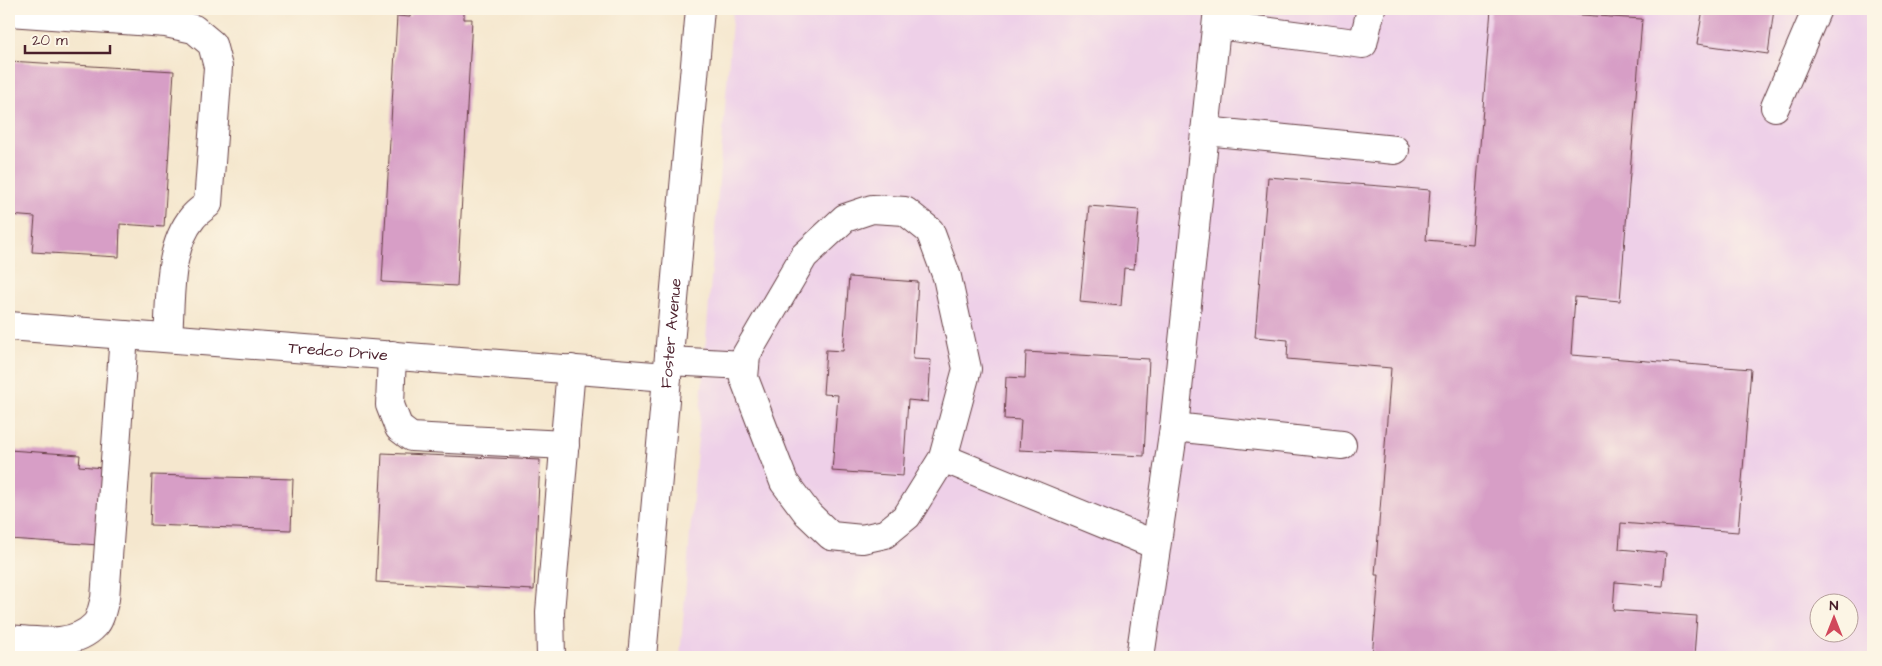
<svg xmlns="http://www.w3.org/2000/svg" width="1882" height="666" font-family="'Architects Daughter',sans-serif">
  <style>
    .built { fill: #eed0e8; fill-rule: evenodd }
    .building { fill: #d79ec6 }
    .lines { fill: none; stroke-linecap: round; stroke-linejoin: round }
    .minor-casing { stroke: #643d43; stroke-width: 30 }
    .major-casing { stroke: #643d43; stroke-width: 30 }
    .minor { stroke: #fff; stroke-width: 28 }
    .major { stroke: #fff; stroke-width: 28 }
    .labels { text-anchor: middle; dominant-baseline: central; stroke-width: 4; stroke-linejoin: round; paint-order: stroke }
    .street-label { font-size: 16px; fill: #4a1f2b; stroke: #fcf5e5 }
  </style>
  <rect width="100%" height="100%" fill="#fcf5e5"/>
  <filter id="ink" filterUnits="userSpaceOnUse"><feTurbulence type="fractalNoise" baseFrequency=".02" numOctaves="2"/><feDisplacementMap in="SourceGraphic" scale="10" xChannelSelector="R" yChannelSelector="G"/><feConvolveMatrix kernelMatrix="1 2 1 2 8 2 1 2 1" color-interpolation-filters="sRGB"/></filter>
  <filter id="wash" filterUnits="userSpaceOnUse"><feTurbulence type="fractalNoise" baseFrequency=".0096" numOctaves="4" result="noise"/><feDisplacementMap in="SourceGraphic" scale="20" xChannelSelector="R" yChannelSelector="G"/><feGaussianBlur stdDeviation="1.12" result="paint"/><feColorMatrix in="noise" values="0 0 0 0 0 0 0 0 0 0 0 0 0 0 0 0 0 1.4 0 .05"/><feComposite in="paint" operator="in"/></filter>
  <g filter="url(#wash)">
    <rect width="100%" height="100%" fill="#f5e7ce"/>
    <path class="built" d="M733 9H1873V657H680ZM1820 604H1850V634H1820Z"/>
    <g id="blocks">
      <g class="building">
        <polygon points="411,9 464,9 464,19 472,19 457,286 382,282 397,16 410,17"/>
        <polygon points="836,9 869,9 869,12 836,10"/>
        <polygon points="1491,9 1642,19 1620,301 1575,297 1571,355 1751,369 1738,532 1621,523 1619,549 1666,553 1663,586 1615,582 1613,610 1697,616 1694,657 1372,657 1379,575 1375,575 1391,368 1287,359 1288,340 1255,337 1268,177 1430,190 1426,240 1472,244"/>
        <polygon points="1703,9 1774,9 1768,54 1697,44"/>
        <polygon points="9,61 174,71 164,227 120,224 119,257 32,252 35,217 9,215"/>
        <polygon points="1089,206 1139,210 1134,269 1124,268 1121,306 1080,302"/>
        <polygon points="849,277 918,282 913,359 931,360 928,402 908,400 903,476 832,471 838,395 823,394 826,350 843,351"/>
        <polygon points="1026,352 1149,359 1144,456 1019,450 1021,420 1004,419 1006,377 1025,378"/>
        <polygon points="9,450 80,455 79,466 104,468 99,545 9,539"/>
        <polygon points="382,453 540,460 534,590 376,582"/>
        <polygon points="152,475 293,479 291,530 150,525"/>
      </g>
    </g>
  </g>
  <g filter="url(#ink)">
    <use href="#blocks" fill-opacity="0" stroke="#643d43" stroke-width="1"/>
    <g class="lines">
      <g class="minor-casing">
        <g id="minor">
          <path d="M9 12 166 23 194 29 212 44 218 67 208 204C203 208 197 212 193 217 167 248 171 299 168 338"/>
          <polyline points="1217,25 1363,44 1371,9"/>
          <polyline points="1775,107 1817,9"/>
          <polyline points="1205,131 1395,150"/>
          <path id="s1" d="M9 326 667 377"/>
          <polyline points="392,355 390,405 399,428 411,437 565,445"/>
          <polyline points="669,361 745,365"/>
          <polyline points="1174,427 1342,445"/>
          <polyline points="943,458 967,369 947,277 930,231 905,211 872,209 845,218 804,256 746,355 744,378 784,482 808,514 831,536 862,539 885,534 907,516 943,458 1156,545"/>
          <path d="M9 639C37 641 74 648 95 625 101 619 102 607 105 599L124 335"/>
          <polyline points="551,657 550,612 571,369"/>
          <polyline points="1140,657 1174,427 1218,9"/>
        </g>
      </g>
      <g class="major-casing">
        <g id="major">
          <path id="s2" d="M642 657 700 9"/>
        </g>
      </g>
      <use href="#minor" class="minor"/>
      <use href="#major" class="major"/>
    </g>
  </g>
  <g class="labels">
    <g class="street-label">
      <text stroke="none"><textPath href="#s2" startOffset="325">Foster Avenue</textPath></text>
      <text stroke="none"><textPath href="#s1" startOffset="330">Tredco Drive</textPath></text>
    </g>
  </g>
  <rect width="1882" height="666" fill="none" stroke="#fcf5e5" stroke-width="30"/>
  <g transform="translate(1834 618)"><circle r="24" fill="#fcf5e5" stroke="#b59f9b"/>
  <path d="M0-4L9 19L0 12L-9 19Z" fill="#d1495b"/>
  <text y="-8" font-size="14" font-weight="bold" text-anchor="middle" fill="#4a1f2b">N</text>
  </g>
  <path d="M25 45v8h85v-8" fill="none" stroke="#4a1f2b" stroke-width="2.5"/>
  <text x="32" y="45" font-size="15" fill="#4a1f2b" stroke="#fcf5e5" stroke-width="4" paint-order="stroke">20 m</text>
</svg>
